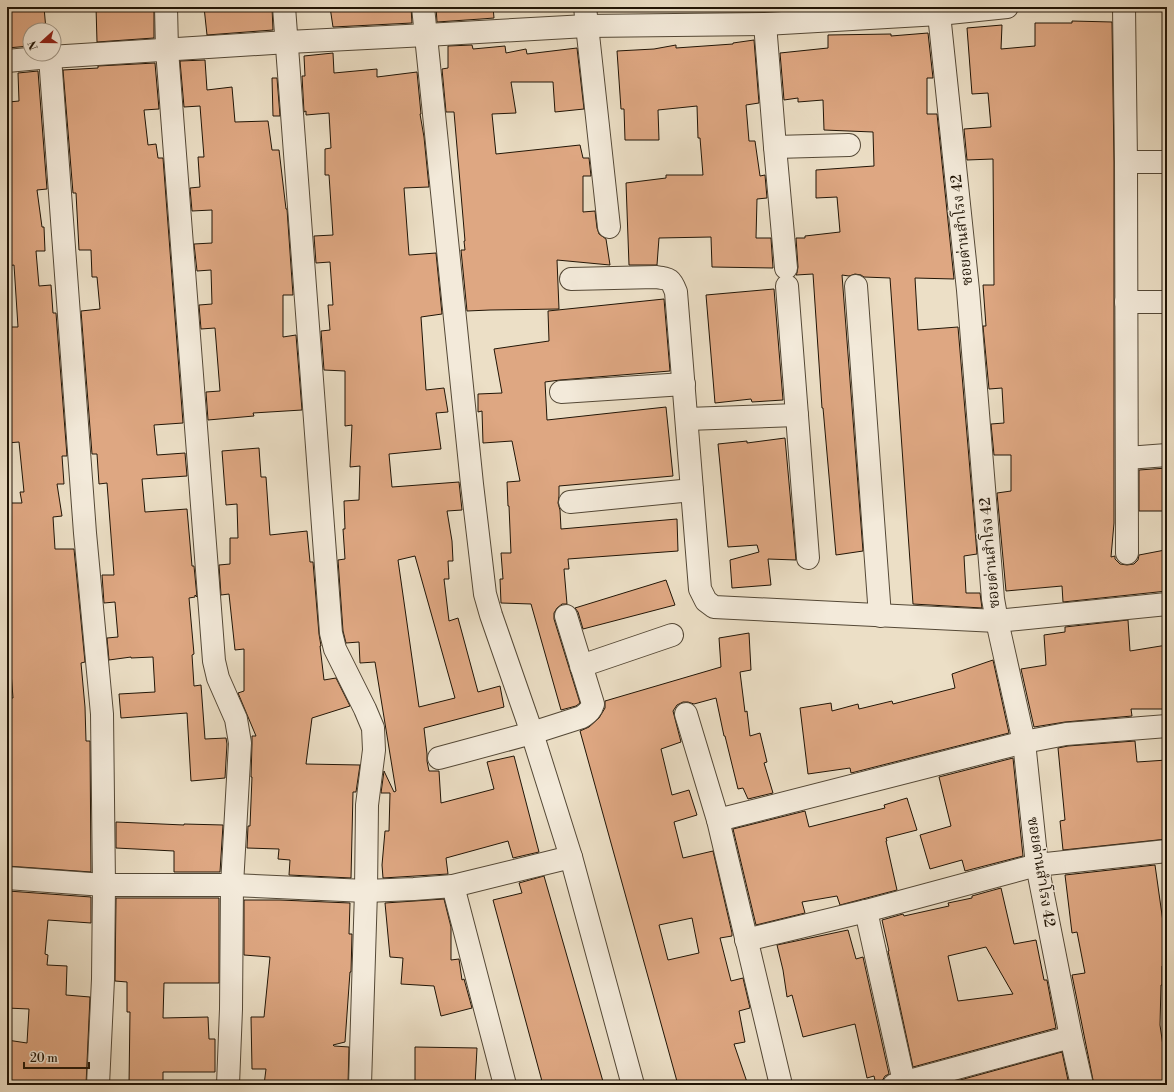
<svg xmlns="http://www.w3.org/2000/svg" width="1174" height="1092" font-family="'Libre Bodoni','Noto Serif Thai',serif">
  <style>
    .building { fill: #dea782; stroke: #211506; fill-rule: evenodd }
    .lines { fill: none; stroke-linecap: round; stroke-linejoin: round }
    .minor-casing { stroke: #544836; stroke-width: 24 }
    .minor { stroke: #f3eada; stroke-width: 22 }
    .labels { text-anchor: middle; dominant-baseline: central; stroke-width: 3; stroke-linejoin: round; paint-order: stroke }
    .street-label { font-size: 15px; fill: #211506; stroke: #f3eada }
  </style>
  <rect width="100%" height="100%" fill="#ecdfc6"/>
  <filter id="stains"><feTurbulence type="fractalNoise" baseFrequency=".005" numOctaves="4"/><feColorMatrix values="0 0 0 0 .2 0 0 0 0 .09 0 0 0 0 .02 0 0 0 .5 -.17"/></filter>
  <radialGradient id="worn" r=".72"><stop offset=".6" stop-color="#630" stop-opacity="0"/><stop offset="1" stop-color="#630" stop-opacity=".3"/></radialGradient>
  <g class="building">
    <polygon points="7,7 44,7 46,30 30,30 30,46 7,48"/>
    <polygon points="96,7 154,8 154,38 97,42"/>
    <polygon points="204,7 272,7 273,30 207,35"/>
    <polygon points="330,7 411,7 412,23 333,27"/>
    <polygon points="436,7 493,7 494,18 481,19 437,22"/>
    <polygon points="1072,21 1112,22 1114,162 1114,523 1111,557 1115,556 1115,559 1120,564 1127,565 1134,564 1138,560 1139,555 1165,550 1167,567 1167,591 1063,602 1062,586 1006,591 997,493 1011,491 1011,455 994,455 991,424 1004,423 1002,388 989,389 983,326 986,326 983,285 994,285 993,159 967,160 964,129 991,127 988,93 972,94 967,28 1002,25 1001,49 1035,46 1035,23 1072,23"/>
    <polygon points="928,33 933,78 927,78 927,114 937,114 954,279 915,278 918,330 958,327 977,554 964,556 966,593 980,593 982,608 913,604 890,278 864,277 861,275 855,274 849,276 842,275 863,551 836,555 823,408 822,408 813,274 796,275 797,273 798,267 796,238 805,238 805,236 840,232 837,197 816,198 816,170 874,166 873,132 824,130 823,100 798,102 798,98 784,100 780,53 828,48 828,35 891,34 891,36"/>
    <polygon points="754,40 759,103 746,105 749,141 755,141 760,176 765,175 767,198 757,199 756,238 771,238 773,268 712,267 711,237 659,238 657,265 629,265 626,183 666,178 666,175 703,175 700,138 698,138 697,106 658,110 659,140 625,140 624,109 621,109 617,51 654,49 676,45 676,48 733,44 733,43"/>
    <polygon points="472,45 473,49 505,46 506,53 526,49 527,54 577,48 584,109 555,112 553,82 511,82 516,113 492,114 496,154 580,145 583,158 589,158 591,176 583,176 583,212 595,211 597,228 599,234 606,239 610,265 557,260 559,309 490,310 467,311 461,250 465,250 464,241 465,241 454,112 446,112 442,69 448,68 448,46"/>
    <path d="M333 53 334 73 377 69V77L417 72 421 114H420L424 137 429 187 404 188 409 255 436 253 442 314 421 317 426 390 444 388 448 412 436 413 441 449 389 454 392 487 459 482 462 510 447 511 452 541 453 561H448L449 579H444L449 621 458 618 478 692 500 686 504 707 424 728 427 754V761L429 771H439L441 803 494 789 487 762 514 756 539 852 513 858 508 841 446 858 448 874 383 878 382 865 385 831H389L390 793H381L384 771 394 792 396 791 375 662 360 663 359 642 346 643 343 631 338 560 345 559 343 529H345L344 501 359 500 360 466 350 467 352 425 345 426V371L324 370 321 331 330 330 328 305H333L330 262 316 263 314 236 333 235 329 175H325V149L331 148 329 113 306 115V111L304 112 302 76H305L304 56ZM415 556 455 698 419 707 398 560Z"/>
    <polygon points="205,60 207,90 232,87 235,122 268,121 272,150 279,150 286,209 287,209 293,295 283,295 283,337 296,335 302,410 253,413 254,416 208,420 206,392 220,391 215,328 201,329 199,305 212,304 211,270 197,271 194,244 212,243 212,210 192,211 190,188 200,187 198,157 204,157 200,106 184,107 180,61"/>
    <polygon points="155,63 159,109 144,110 148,145 156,144 158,158 163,158 183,423 154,425 157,455 185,453 187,476 142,479 145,512 187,509 192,566 194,566 197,597 195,595 195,597 189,598 194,654 192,655 194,686 201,685 205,739 226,738 227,744 225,778 191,781 187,713 121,718 119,694 155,692 153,657 131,658 131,657 109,660 107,638 118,637 115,602 104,603 102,575 114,575 107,483 99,484 97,454 92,454 81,311 100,309 97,277 92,277 91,250 79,250 76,193 73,193 63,70 98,68 98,66"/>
    <polygon points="38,71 47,189 37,190 42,227 44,227 45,251 36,251 39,286 51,285 53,313 56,313 67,456 62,456 64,484 57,484 62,516 53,517 55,549 74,549 85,662 81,663 85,707 86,741 90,741 91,872 7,866 7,740 9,740 7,698 13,698 10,659 7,659 7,503 22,503 20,492 24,492 19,442 7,443 7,327 18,327 14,265 7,266 7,228 9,228 7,198 10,197 7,169 7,144 11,144 9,102 19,101 18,73"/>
    <polygon points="272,78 277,78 280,116 273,116"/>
    <polygon points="774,289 783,400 752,402 751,399 715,403 706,295"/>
    <polygon points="664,299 670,371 560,380 545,382 547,420 666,407 673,476 559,486 559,496 558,503 560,510 561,529 677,519 678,551 568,559 569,569 564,569 567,604 562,604 557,608 554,613 554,619 580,703 576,706 561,710 531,604 501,603 500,579 503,579 501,553 511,553 509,506 508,506 507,482 520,481 512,441 483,443 482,411 478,412 478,394 502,393 494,349 549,341 548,311"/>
    <polygon points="785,438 796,560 768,559 771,585 732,588 730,560 759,552 757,545 728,547 718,444 747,441 747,443"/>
    <polygon points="259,448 261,477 266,477 270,535 307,531 310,562 313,562 319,634 321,646 320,646 324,680 336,678 350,706 312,718 306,764 360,765 356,792 353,792 351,878 289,875 290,860 278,859 279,849 247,848 248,826 250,826 252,777 251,777 252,744 252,736 256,736 238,693 244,691 244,649 235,650 229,594 221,595 219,565 230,564 230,538 238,538 237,504 226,505 222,451"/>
    <polygon points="1167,468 1167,511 1139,511 1139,470"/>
    <polygon points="666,580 675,605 583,629 578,612 575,608"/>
    <polygon points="1128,620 1130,651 1167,645 1167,666 1163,666 1166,709 1131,709 1132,716 1065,722 1034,727 1021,669 1046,665 1044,635 1065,632 1065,627"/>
    <path d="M749 633 751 670 740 672 745 712 747 711 750 736 760 733 767 762 764 763 773 793 748 799 743 788 738 789 725 736H724L716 698 694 704 688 702H683L677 705 673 711 681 742 661 749 672 795 689 790 697 815 674 822 683 858 713 851 732 933V936L720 938 731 981 743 978 750 1008 739 1011 745 1042 734 1044 748 1085H678L580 731 589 727 599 718 605 708V701L721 667 719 638ZM692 918 699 953 668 960 659 925Z"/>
    <polygon points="993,660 1009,733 851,773 850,768 808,774 800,708 831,703 832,711 858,704 859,709 892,701 893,704 955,688 952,674"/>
    <polygon points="1135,741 1137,762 1167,760 1167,839 1063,850 1060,821 1065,820 1058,748 1068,746"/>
    <polygon points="1013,758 1023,856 965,871 962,860 930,869 920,835 951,826 939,777"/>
    <polygon points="907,798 917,830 886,838 887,841 886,841 897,890 840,905 837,896 802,902 805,913 756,925 733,829 805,811 809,827 885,808 884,805"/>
    <polygon points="116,822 184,825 184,824 223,825 220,872 174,872 174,851 116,848"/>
    <polygon points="1155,865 1163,922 1167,922 1167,966 1162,966 1162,985 1161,985 1160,1025 1164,1053 1167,1052 1167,1085 1094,1085 1072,975 1085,973 1077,932 1072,933 1065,875"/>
    <polygon points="544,876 604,1085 543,1085 493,900 522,893 519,883"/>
    <path d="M1001 888 1014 944 1036 940 1044 980H1047L1056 1028 913 1067 888 951H889L882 920 903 914 904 916 949 906 948 903 972 898V896ZM986 947 1013 994 958 1001 948 956Z"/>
    <polygon points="8,891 91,897 91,923 48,920 45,954 48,955 47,965 67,966 66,995 90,997 86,1085 7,1085 7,1040 27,1043 29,1009 7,1008"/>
    <polygon points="116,898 219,898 219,983 164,983 163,1018 208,1017 209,1039 215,1039 215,1072 163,1072 163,1085 129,1085 130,1012 127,1012 127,982 115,981"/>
    <polygon points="444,899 451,927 451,960 459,959 462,980 464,979 472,1008 441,1016 434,986 401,984 403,958 390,957 385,903"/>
    <polygon points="244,900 280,900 350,903 349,934 352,934 351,972 350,972 345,1042 333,1045 334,1046 349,1047 348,1085 264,1085 266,1069 252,1069 251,1017 264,1017 270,957 244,955"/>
    <polygon points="848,930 856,959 863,957 889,1074 885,1076 882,1081 882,1085 876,1085 874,1076 867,1078 855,1024 803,1037 792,995 787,997 783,970 777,945"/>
    <polygon points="415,1047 477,1048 475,1085 415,1085"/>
    <polygon points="1062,1052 1069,1085 942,1085"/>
  </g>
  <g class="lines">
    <g class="minor-casing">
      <g id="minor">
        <polyline points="166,7 167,50 214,661 218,678 236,719 240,743 232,885 231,1009 228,1085"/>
        <polyline points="284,7 331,633 335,649 365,709 373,728 374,750 367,805 366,891 360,1085"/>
        <polyline points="423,7 472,484 485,594 491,615 532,733 571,857 633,1085"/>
        <polyline points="585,7 609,227"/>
        <polyline points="1124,7 1126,162 1127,553"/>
        <polyline points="939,14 968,290 993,599 997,621 1024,742 1037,865 1071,1037 1082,1085"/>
        <polyline points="765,24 775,147 786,268"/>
        <polyline points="50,57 85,533 102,714 104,885 103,979 98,1085"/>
        <polyline points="7,61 50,57 288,42 426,35 586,26 765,24 939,14 1007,7"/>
        <polyline points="775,147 849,145"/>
        <polyline points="1126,162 1167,162"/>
        <path d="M571 279 656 277C670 279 671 279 676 292L700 589 706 601 714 607 997 621 1167 604"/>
        <polyline points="787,286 808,558"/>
        <polyline points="856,286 880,616"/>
        <polyline points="1126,302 1167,302"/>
        <polyline points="561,392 684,384"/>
        <polyline points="687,419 797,415"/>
        <polyline points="1127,458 1167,455"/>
        <polyline points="570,502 692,490"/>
        <polyline points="581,666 672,635"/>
        <polyline points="686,714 718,820 781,1085"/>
        <path d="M439 758 532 733 582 717C587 713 591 711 593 704L566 616"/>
        <polyline points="718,820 1024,742 1066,734 1167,726"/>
        <polyline points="7,878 104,885 232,885 366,891 414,889 453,886 571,857"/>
        <polyline points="453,886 505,1085"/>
        <polyline points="866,911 904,1082"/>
        <polyline points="746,940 866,911 1037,865 1167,851"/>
        <polyline points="894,1085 1071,1037"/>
      </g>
    </g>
    <use href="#minor" class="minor"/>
  </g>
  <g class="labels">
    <g class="street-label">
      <text transform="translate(962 230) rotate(-96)">ซอยด่านสำโรง 42</text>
      <text transform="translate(990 553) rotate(-95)">ซอยด่านสำโรง 42</text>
      <text transform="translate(1041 872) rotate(81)">ซอยด่านสำโรง 42</text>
    </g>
  </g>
  <rect width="1174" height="1092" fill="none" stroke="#ecdfc6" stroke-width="24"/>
  <rect x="8" y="8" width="1158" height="1076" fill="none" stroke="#211506" stroke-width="2"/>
  <rect x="12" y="12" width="1150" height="1068" fill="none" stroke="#211506"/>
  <g transform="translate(42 42) rotate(249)"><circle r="19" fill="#f3eada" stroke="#9f9585"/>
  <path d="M0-3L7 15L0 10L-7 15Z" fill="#8f2418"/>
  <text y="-6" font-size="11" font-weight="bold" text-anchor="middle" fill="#211506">N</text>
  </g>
  <path d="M24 1062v6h65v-6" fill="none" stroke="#211506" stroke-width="2"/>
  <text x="30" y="1062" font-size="12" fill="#211506" stroke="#f3eada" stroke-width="3" paint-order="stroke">20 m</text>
  <rect width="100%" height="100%" filter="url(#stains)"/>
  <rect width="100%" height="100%" fill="url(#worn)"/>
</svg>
